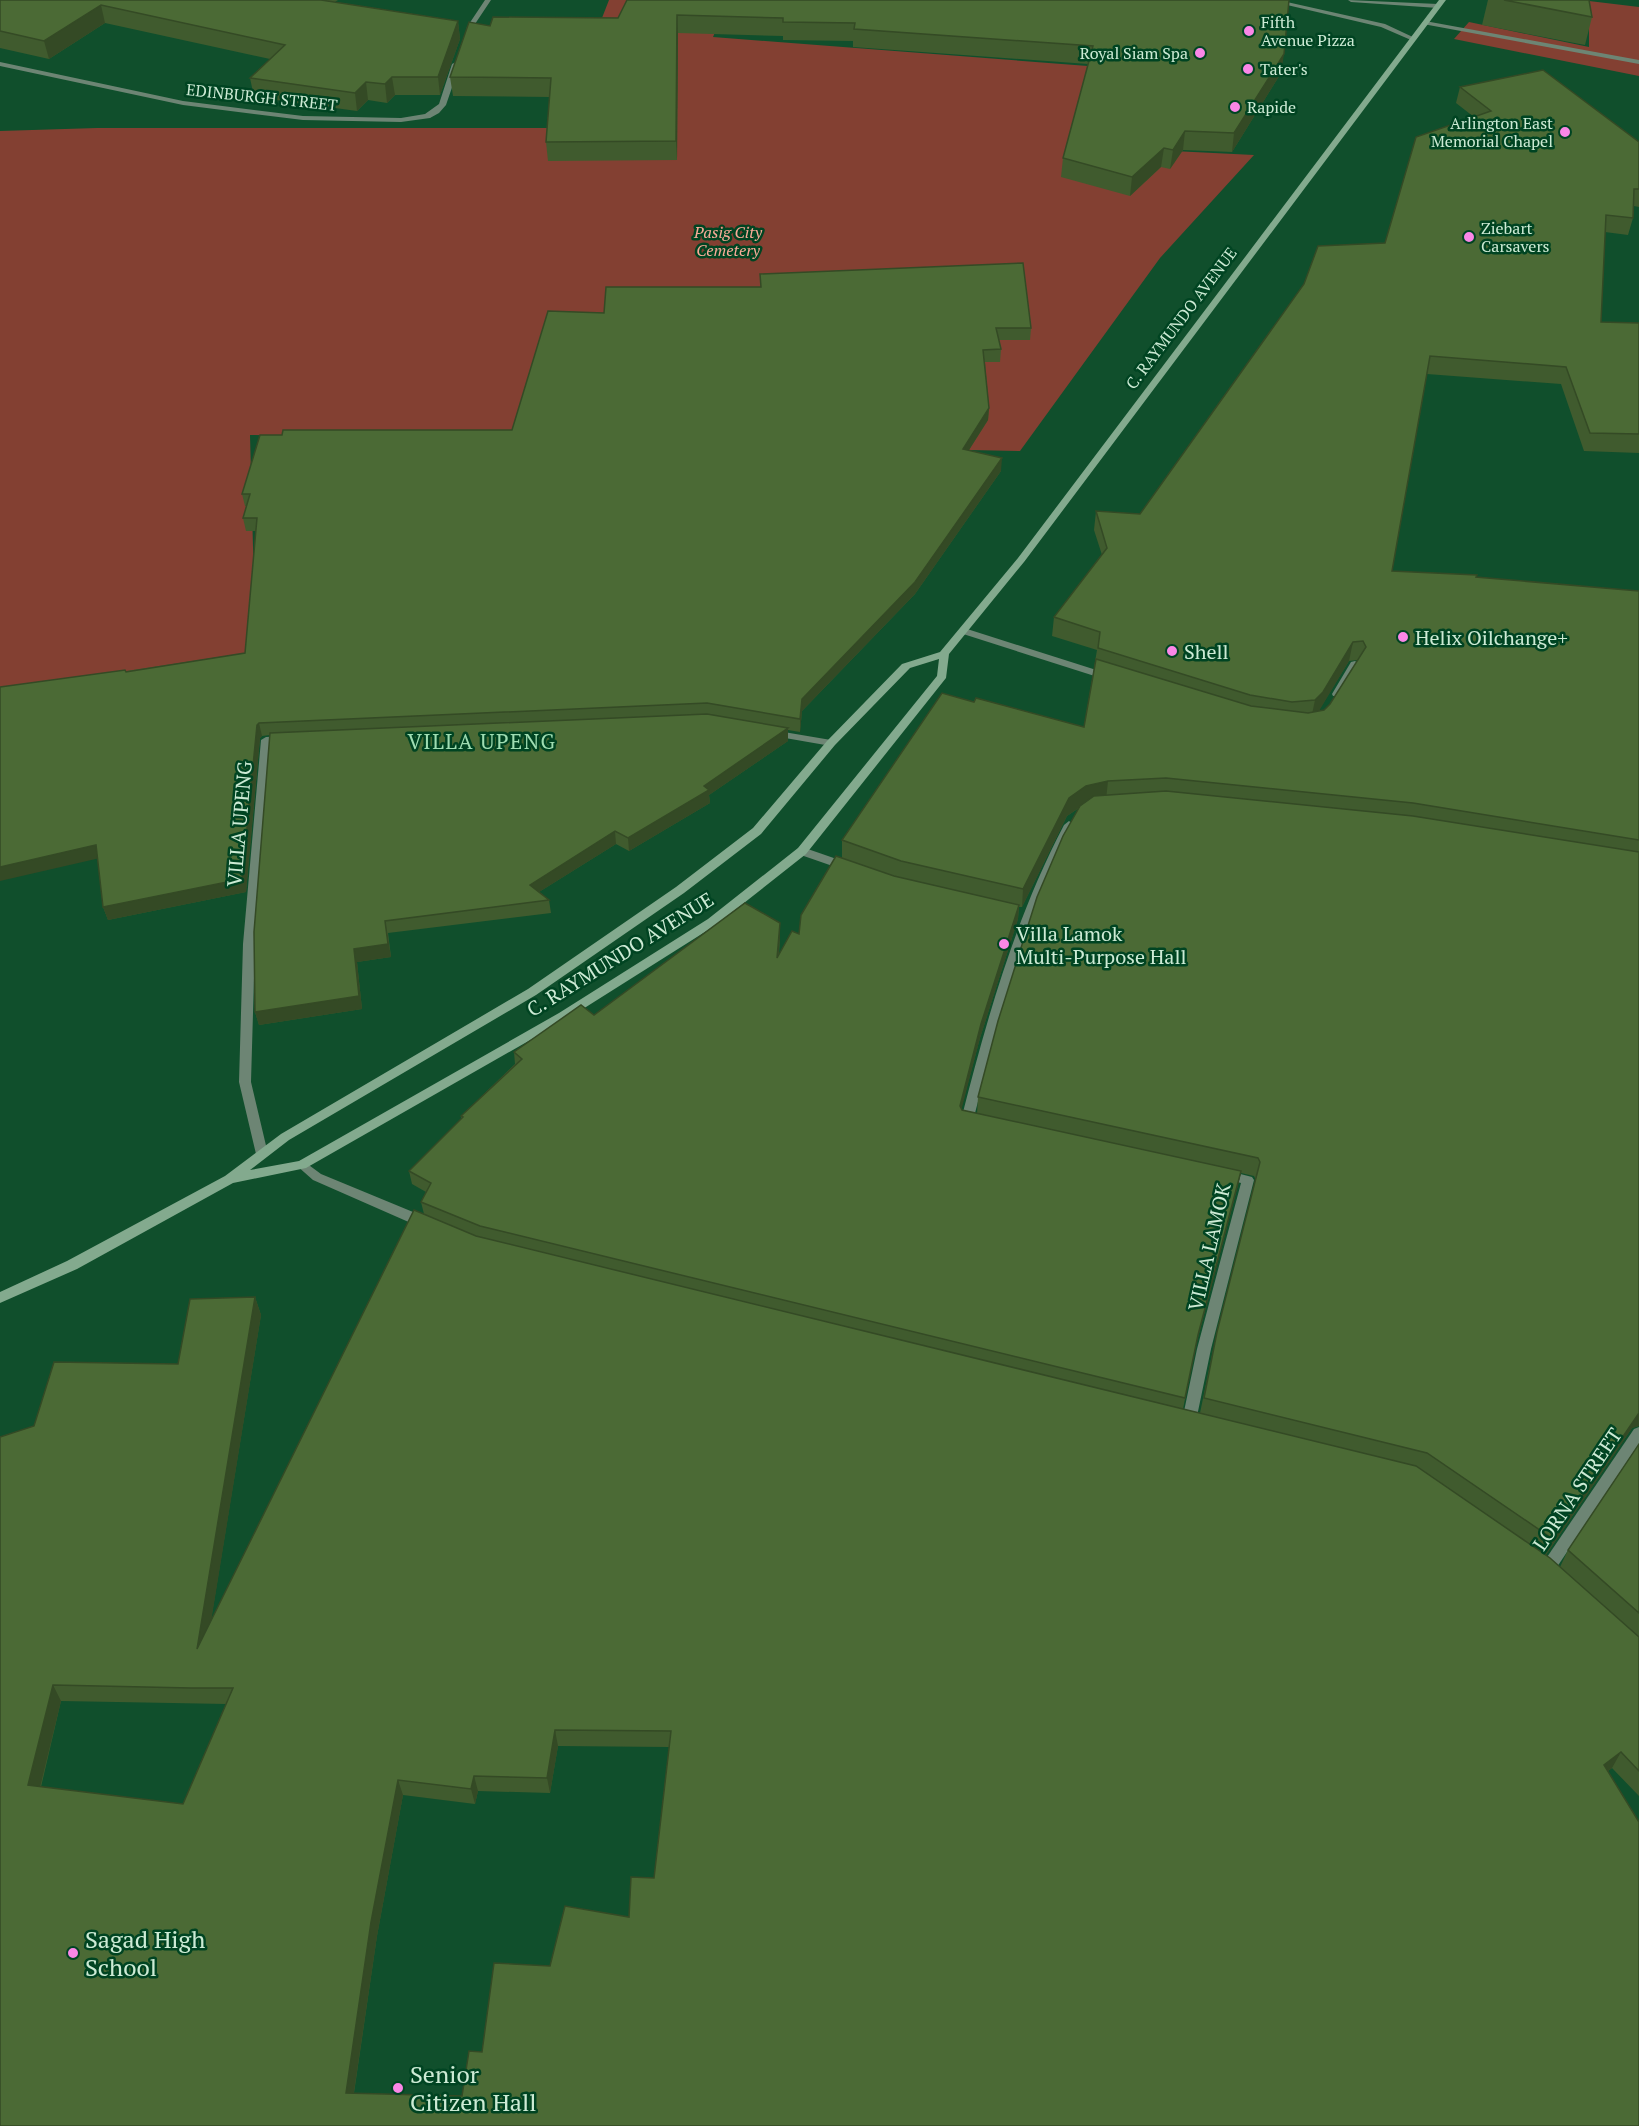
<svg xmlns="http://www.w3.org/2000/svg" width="1639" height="2126" font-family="'PT Serif',serif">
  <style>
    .green { fill: #834032 }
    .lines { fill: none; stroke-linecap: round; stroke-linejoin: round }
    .service { fill: #6d8574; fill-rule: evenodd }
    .minor { fill: #6d8574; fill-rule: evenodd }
    .secondary { fill: #83aa8e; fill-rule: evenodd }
    .wall { fill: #405b2e; fill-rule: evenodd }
    .shaded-wall { fill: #344a25 }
    .building { fill: #4b6a35; stroke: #344a25; stroke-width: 1.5; fill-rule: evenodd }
    .poi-dot { fill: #fa87e7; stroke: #042; stroke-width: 2 }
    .labels { text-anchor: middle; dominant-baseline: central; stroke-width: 5; stroke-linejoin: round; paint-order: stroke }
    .far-poi-label { font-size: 16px; fill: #cdebd5; stroke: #042; text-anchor: start }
    .far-street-label { font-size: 16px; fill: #cdebd5; stroke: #042 }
    .far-park-label { font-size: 16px; font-style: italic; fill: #f8ab98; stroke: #042 }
    .poi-label { font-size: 20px; fill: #cdebd5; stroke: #042; text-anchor: start }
    .street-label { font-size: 20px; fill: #cdebd5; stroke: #042 }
    .neighbourhood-label { font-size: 21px; letter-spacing: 1.5px; fill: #9fddb2; stroke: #042 }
    .near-poi-label { font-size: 24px; fill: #cdebd5; stroke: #042; text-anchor: start }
  </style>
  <rect width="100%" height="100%" fill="#104f2c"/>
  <g class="green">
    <polygon points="609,0 729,0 713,37 1166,72 1153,150 1254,155 1160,258 1020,451 250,435 258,734 0,781 0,131 97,128 559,128"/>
    <polygon points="1589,1 1639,7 1639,76 1454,39 1469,22 1589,47"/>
  </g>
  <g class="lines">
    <g class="service">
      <polygon points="1425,21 1639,60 1639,64 1423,24 1422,23"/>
      <polygon points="964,628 1112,675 1113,677 1108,680 1104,679 960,633 960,629"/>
      <polygon points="1355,661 1360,664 1342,694 1341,696 1333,696 1332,694 1351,662"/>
    </g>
    <g class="minor">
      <polygon points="485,0 491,0 473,27 468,38 464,38 467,27"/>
      <polygon points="1266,0 1278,0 1385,24 1417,39 1411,40 1381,27"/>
      <polygon points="1348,0 1438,4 1441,6 1438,8 1351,2"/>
      <polygon points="0,62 183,101 303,116 401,118 425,114 439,104 452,64 456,62 460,64 446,105 439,113 430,118 401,122 303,120 183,105 0,66"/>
      <polygon points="772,730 831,740 836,743 831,746 768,735 767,733 768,731"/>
      <polygon points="285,736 289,737 290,739 289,741 271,743 255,944 251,1082 268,1154 266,1157 258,1157 256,1154 239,1082 243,944 261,740 266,737"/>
      <path d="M1069 821 1074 825C1027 918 1000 1016 974 1117L979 1121 977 1124 973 1126 963 1123 961 1120C987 1018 1015 919 1064 825Z"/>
      <polygon points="802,847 851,864 853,867 847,871 798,854 797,851 798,848"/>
      <polygon points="302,1160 321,1174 430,1219 431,1223 430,1227 420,1227 313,1180 296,1165 298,1162"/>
      <polygon points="1225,1170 1252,1177 1254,1180 1211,1349 1196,1421 1194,1425 1189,1427 1184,1425 1182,1421 1197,1349 1241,1183 1221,1178 1219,1175 1221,1172"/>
      <polygon points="1639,1427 1639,1444 1553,1573 1548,1574 1543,1573 1541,1568 1543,1563 1634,1429"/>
    </g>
    <path class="secondary" d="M1439 0H1446L1024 562 949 654 946 678 806 854 716 925 567 1019 306 1168 233 1183 77 1269 0 1303V1292L67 1261 225 1176 281 1134 528 989 676 887 753 828 827 741 902 664 940 652 1018 558ZM939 659 937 676 798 848 708 919 559 1013 299 1161 250 1170 289 1140 536 995 684 893 761 834 835 745 910 668Z"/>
  </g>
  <g class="wall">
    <polygon points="0,0 338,0 335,2 458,21 460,39 440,95 395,95 387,103 368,100 357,111 254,97 250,78 270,59 105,23 49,59 0,48"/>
    <polygon points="627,0 1289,0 1281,73 1232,152 1183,150 1170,169 1161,167 1130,196 1061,177 1063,158 1088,64 853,47 853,41 783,40 783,36 678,33 677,160 548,161 546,142 550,97 453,96 450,77 618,18"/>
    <polygon points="1488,0 1589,0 1592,17 1585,45 1482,25"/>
    <path d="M1460 87 1639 142V207L1634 206 1633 218 1628 235 1605 232 1601 322 1639 323V453L1584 451 1561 384 1427 374 1392 571 1639 591V1426L1632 1428 1546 1555 1639 1637V1796L1612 1768 1608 1771 1639 2126H0L34 1426 178 1364 255 1297 261 1315 211 1620 424 1214 421 1202 426 1192 412 1184 409 1171 461 1119V1116L515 1064 514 1052 594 1015 780 923V938L779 954 799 934 842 858V840L974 702 1084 727 1097 650 1052 636 1054 617 1102 555 1094 530 1096 511 1140 514 1385 243 1474 117 1456 103ZM1358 660 1330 704 1324 710H1319L1349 661ZM1079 808 978 1097 977 1114 962 1110 961 1109 980 1038 1018 919 1019 907H1022L1067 816ZM1241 1173 1254 1176 1256 1180 1213 1350 1200 1413 1183 1409 1196 1345ZM61 1701 227 1704 183 1804 41 1787ZM558 1746 669 1747 654 1878 629 1917 550 1966 482 2052 462 2096 354 2093 377 1936 403 1795 475 1804 478 1791 550 1793Z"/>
    <polygon points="548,311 1031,328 1030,340 999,340 1001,349 1000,362 985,362 989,408 988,420 969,450 1001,471 915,594 802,711 800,732 788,730 788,741 709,795 710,803 629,851 616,844 539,892 549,900 551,913 388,933 391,957 357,962 362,1009 259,1025 255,1012 270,735 262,736 260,738 246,892 108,920 103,907 98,858 126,671 245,653 256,531 246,531 243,518 247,506 245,506 242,494 512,430"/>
    <polygon points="1639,1444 1639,1637 1560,1567 1568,1550"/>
  </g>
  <g class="shaded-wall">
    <polygon points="101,5 105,23 49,59 44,41"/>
    <polygon points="677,15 678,33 677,160 676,141"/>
    <polygon points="458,21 460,39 440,95 438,77"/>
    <polygon points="1284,54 1281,73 1232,152 1234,133"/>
    <polygon points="392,77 395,95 387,103 385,84"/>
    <polygon points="366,82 368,100 357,111 355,93"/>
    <polygon points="1185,131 1183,150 1170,169 1173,150"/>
    <polygon points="1164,148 1161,167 1130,196 1132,177"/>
    <polygon points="989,408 988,420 962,461 963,449"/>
    <polygon points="1002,458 1001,471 915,594 802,711 800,732 800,719 802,699"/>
    <polygon points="1353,642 1349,661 1319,711 1311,719 1315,700"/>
    <polygon points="259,723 262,736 260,738 246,892 108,920 103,907"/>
    <polygon points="788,728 788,741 709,795 710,803 629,851 628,838"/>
    <polygon points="1108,781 1106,800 1083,805 1067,816 1022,907 1023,889 1069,798 1086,786"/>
    <polygon points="615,831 616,844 531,897 530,885"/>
    <polygon points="96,845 100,858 0,881 0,867"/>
    <polygon points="1019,905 1018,919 980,1038 959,1119 960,1106 981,1024"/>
    <polygon points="385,921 391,957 357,962 362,1009 259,1025 255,1012 354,949"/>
    <polygon points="780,923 780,938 777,972 777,958"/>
    <polygon points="1241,1171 1238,1185 1195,1348 1198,1335"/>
    <polygon points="255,1297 261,1315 204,1665 197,1649"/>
    <polygon points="1639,1413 1639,1426 1632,1428 1545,1556 1553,1539"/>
    <polygon points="53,1685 61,1701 37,1800 28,1785"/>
    <polygon points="555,1730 558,1746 550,1793 547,1778"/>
    <polygon points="1621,1752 1612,1768 1595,1781 1604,1765"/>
    <polygon points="474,1776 478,1791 475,1804 471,1789"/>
    <polygon points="398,1780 403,1795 377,1936 352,2105 346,2093 371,1922"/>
  </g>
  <g class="building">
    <polygon points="0,0 321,0 458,21 438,77 392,77 385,84 366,82 355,93 250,78 285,45 101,5 44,41 0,31"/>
    <polygon points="627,0 1289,0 1284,54 1234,133 1185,131 1173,150 1164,148 1132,177 1063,158 1093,46 854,29 855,23 783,22 783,18 677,15 676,141 546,142 551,78 450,77 469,22 490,26 493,17 618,18"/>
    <polygon points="1504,0 1589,0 1592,17"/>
    <polygon points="1543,70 1639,142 1639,189 1634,189 1633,218 1606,215 1601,322 1639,323 1639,434 1590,433 1566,367 1430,356 1392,571 1477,575 1476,577 1639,591 1639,840 1413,803 1166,778 1108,781 1086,786 1069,798 1023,889 901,861 842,840 942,693 974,702 976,698 1084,727 1096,659 1251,706 1308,713 1324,710 1330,704 1366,647 1363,641 1353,642 1323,692 1315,700 1292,702 1250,695 1098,648 1100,632 1054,617 1107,548 1096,511 1140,514 1304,284 1318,246 1385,243 1416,137 1491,111 1460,87"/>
    <polygon points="1023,263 1031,328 996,328 1001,349 983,350 989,408 963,449 1002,458 915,582 802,699 800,719 707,703 259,723 257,725 242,879 103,907 96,845 0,867 0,687 125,670 126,672 245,653 257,518 243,518 250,494 242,494 260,435 282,435 283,430 512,430 548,311 604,313 606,287 761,287 760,274"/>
    <polygon points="707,714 788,728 704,786 709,790 628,838 615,831 530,885 549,900 385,921 388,944 354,949 359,996 255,1012 254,932 270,733"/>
    <polygon points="1166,791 1413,816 1639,852 1639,1413 1553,1539 1427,1453 1204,1398 1217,1332 1260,1162 1258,1158 978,1097 998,1021 1037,897 1063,836 1080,806 1094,796"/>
    <polygon points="836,856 894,876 1019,905 981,1024 960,1106 962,1110 1241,1171 1198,1335 1185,1398 480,1226 421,1202 431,1183 409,1171 463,1117 461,1116 522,1059 514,1052 581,1005 594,1015 745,903 780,923 777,958 792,931 799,934 801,915"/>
    <path d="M414 1210 476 1236 1416 1466 1550 1558 1639 1637V1771L1621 1752 1604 1765 1639 1822V2126H0V1437L34 1426 54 1362 178 1364 190 1299 255 1297 197 1649ZM53 1685 191 1688H233L183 1804 28 1785ZM555 1730 671 1731 654 1878 631 1877 629 1917 565 1906 550 1966 494 1963 482 2052 469 2051 462 2096 346 2093 371 1922 398 1780 471 1789 474 1776 547 1778Z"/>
    <polygon points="1639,1444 1639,1613 1568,1550"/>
  </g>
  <g class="poi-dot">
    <circle cx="1249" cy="31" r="6"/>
    <circle cx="1200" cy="53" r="6"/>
    <circle cx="1248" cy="69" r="6"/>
    <circle cx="1235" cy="107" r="6"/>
    <circle cx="1565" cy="132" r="6"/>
    <circle cx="1469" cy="237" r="6"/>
    <circle cx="1403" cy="637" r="6"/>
    <circle cx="1172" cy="651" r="6"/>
    <circle cx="1004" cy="944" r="6"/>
    <circle cx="73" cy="1953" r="6"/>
    <circle cx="398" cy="2088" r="6"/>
  </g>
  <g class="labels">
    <g class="far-poi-label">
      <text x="1261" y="22">Fifth<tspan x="1261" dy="18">Avenue Pizza</tspan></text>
      <text x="1188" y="53" text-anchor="end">Royal Siam Spa</text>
      <text x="1260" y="69">Tater's</text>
      <text x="1247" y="107">Rapide</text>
      <text x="1553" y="123" text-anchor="end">Arlington East<tspan x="1553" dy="18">Memorial Chapel</tspan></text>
      <text x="1481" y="228">Ziebart<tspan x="1481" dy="18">Carsavers</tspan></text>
    </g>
    <g class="far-street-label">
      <text transform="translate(262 97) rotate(6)">EDINBURGH STREET</text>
      <text transform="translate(1181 318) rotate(-53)">C. RAYMUNDO AVENUE</text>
    </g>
    <g class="far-park-label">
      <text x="728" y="232">Pasig City<tspan x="728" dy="18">Cemetery</tspan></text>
    </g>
    <g class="poi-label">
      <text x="1415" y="637">Helix Oilchange+</text>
      <text x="1184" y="651">Shell</text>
      <text x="1016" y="933">Villa Lamok<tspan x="1016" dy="23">Multi-Purpose Hall</tspan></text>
    </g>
    <g class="street-label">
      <text transform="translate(239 824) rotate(-85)">VILLA UPENG</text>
      <text transform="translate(620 954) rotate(-32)">C. RAYMUNDO AVENUE</text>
      <text transform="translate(1209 1247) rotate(-77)">VILLA LAMOK</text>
      <text transform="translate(1577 1489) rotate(-56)">LORNA STREET</text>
    </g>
    <g class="neighbourhood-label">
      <text x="482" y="741">VILLA UPENG</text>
    </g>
    <g class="near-poi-label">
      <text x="85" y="1939">Sagad High<tspan x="85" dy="28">School</tspan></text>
      <text x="410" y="2074">Senior<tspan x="410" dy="28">Citizen Hall</tspan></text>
    </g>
  </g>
</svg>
